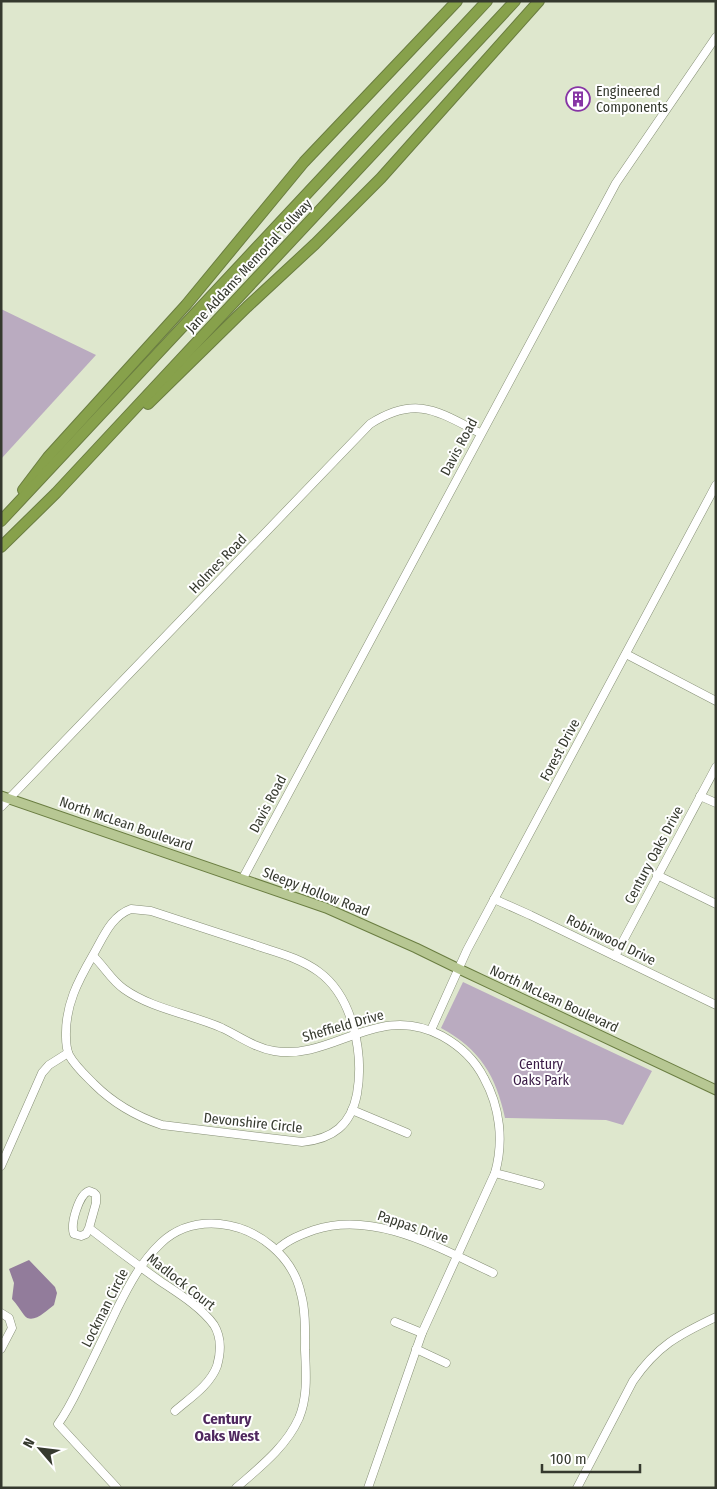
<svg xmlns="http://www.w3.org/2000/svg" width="717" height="1489" font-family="'Fira Sans Condensed',sans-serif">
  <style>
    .green { fill: #baabc0 }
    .water { fill: #927c9b }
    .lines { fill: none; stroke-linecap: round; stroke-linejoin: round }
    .minor-casing { stroke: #868f76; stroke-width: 9 }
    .major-casing { stroke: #6a7d41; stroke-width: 11 }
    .highway-casing { stroke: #6a7d41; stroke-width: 12 }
    .minor { stroke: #fff; stroke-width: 8 }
    .major { stroke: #b7c793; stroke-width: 9 }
    .highway { stroke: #87a14b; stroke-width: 10 }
    .labels { text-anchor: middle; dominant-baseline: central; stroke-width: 4; stroke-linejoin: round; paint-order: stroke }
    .poi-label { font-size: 14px; fill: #35392e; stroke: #fff; text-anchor: start }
    .street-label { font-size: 14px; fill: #35392e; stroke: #fff }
    .park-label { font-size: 14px; fill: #391a45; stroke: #fff }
    .neighbourhood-label { font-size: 15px; font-weight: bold; fill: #4f285e; stroke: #fff }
  </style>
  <rect width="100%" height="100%" fill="#dee7cd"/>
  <g class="green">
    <polygon points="1,309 96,355 1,459"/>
    <path d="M463 982 652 1071 623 1125 606 1120 505 1118C496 1076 480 1049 441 1028Z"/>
  </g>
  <path class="water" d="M29 1260 55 1287 57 1293 54 1305C47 1310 32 1326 24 1315 20 1310 17 1304 12 1299L14 1283 9 1269Z"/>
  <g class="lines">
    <g class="minor-casing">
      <g id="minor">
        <polyline points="626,654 716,701"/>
        <polyline points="700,796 716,803"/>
        <path d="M1 807 370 424C416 395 437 411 480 433"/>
        <polyline points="657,875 716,904"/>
        <polyline points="243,878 616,183 716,37"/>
        <polyline points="494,899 530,915 716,1005"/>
        <path d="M131 909 151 911C184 922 218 933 252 944 274 952 299 957 319 972 353 997 364 1053 357 1094 351 1125 333 1139 302 1142L162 1125C135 1116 114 1104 94 1084 85 1075 75 1066 69 1055 67 1050 66 1043 66 1037 65 1005 78 981 93 955 103 938 111 916 131 909Z"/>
        <path d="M93 956C104 966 111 980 124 989 152 1009 190 1014 222 1028 239 1036 255 1048 274 1051 333 1061 378 1001 442 1036 460 1046 475 1060 484 1078 500 1107 504 1141 495 1173L422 1333 368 1488"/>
        <polyline points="615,956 716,767"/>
        <polyline points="431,1030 467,950 716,485"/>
        <polyline points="352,1110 407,1133"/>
        <polyline points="1,1166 42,1073 49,1065 68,1053"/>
        <polyline points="495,1173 540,1185"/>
        <path d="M89 1228 86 1234 81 1236 74 1234C70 1224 79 1194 89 1191L94 1193 96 1195V1203L89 1228C112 1246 136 1264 160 1281 178 1293 201 1307 214 1325 222 1338 221 1352 217 1366 210 1385 190 1398 175 1411"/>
        <path d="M277 1250C287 1240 300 1235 314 1230 374 1210 439 1248 493 1273"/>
        <polyline points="1,1313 9,1318 12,1328 1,1349"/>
        <polyline points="395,1322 422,1333"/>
        <polyline points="416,1349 446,1363"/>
        <path d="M117 1488 58 1424C69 1409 76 1393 84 1377 95 1355 106 1332 117 1309 129 1285 141 1262 161 1243 177 1228 198 1222 220 1224 258 1228 293 1256 301 1294 306 1312 305 1332 305 1350 306 1373 308 1396 299 1418 286 1447 260 1467 236 1488"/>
        <path d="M577 1488 633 1381C657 1346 678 1335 716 1317"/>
      </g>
    </g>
    <g class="major-casing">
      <polyline id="major" points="1,796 326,908 416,948 459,969 716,1090"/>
    </g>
    <g class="highway-casing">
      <g id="highway">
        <polyline points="148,404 247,307 315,244 381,178 539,1"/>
        <polyline points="23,490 48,457 186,305 304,162 457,1"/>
        <polyline points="1,521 487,1"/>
        <polyline points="1,547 56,493 515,1"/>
      </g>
    </g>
    <use href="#minor" class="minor"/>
    <use href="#major" class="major"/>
    <use href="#highway" class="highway"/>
  </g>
  <defs>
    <g id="building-ring" transform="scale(1.25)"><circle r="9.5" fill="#fff" stroke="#8735a5" stroke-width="1.5"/><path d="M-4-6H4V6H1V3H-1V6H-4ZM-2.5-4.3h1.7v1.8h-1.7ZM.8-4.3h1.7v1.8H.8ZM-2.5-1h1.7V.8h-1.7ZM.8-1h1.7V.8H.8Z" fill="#8735a5"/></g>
  </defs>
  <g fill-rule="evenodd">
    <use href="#building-ring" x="578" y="99"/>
  </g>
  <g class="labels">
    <g class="poi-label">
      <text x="596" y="91">Engineered<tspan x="596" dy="16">Components</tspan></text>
    </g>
    <g class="street-label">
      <text transform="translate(249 266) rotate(-47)">Jane Addams Memorial Tollway</text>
      <text transform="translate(459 447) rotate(-62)">Davis Road</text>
      <text transform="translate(218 564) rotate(-46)">Holmes Road</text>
      <text transform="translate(560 750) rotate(-62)">Forest Drive</text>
      <text transform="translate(268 804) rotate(-62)">Davis Road</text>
      <text transform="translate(126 824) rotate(19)">North McLean Boulevard</text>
      <text transform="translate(654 855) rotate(-62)">Century Oaks Drive</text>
      <text transform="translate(316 892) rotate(21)">Sleepy Hollow Road</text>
      <text transform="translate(611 940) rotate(26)">Robinwood Drive</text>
      <text transform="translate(554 999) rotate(25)">North McLean Boulevard</text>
      <text transform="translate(343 1026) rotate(-16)">Sheffield Drive</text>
      <text transform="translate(253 1123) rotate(6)">Devonshire Circle</text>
      <text transform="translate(413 1227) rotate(19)">Pappas Drive</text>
      <text transform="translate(181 1282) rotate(38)">Madlock Court</text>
      <text transform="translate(105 1308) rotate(-63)">Lockman Circle</text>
    </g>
    <g class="park-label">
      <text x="541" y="1064">Century<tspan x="541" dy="16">Oaks Park</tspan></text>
    </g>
    <g class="neighbourhood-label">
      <text x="227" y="1419">Century<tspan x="227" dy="17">Oaks West</tspan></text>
    </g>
  </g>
  <rect width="717" height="1489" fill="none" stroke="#35392e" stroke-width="5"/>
  <g transform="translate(40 1449) rotate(298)" stroke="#ffffff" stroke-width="4" paint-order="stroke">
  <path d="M0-4L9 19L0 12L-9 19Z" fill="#35392e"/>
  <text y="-8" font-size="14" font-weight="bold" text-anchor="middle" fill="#35392e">N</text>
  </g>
  <path d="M542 1464v8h98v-8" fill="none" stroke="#35392e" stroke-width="2.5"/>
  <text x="550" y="1464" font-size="15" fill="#35392e" stroke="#ffffff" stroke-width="4" paint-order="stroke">100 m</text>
</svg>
